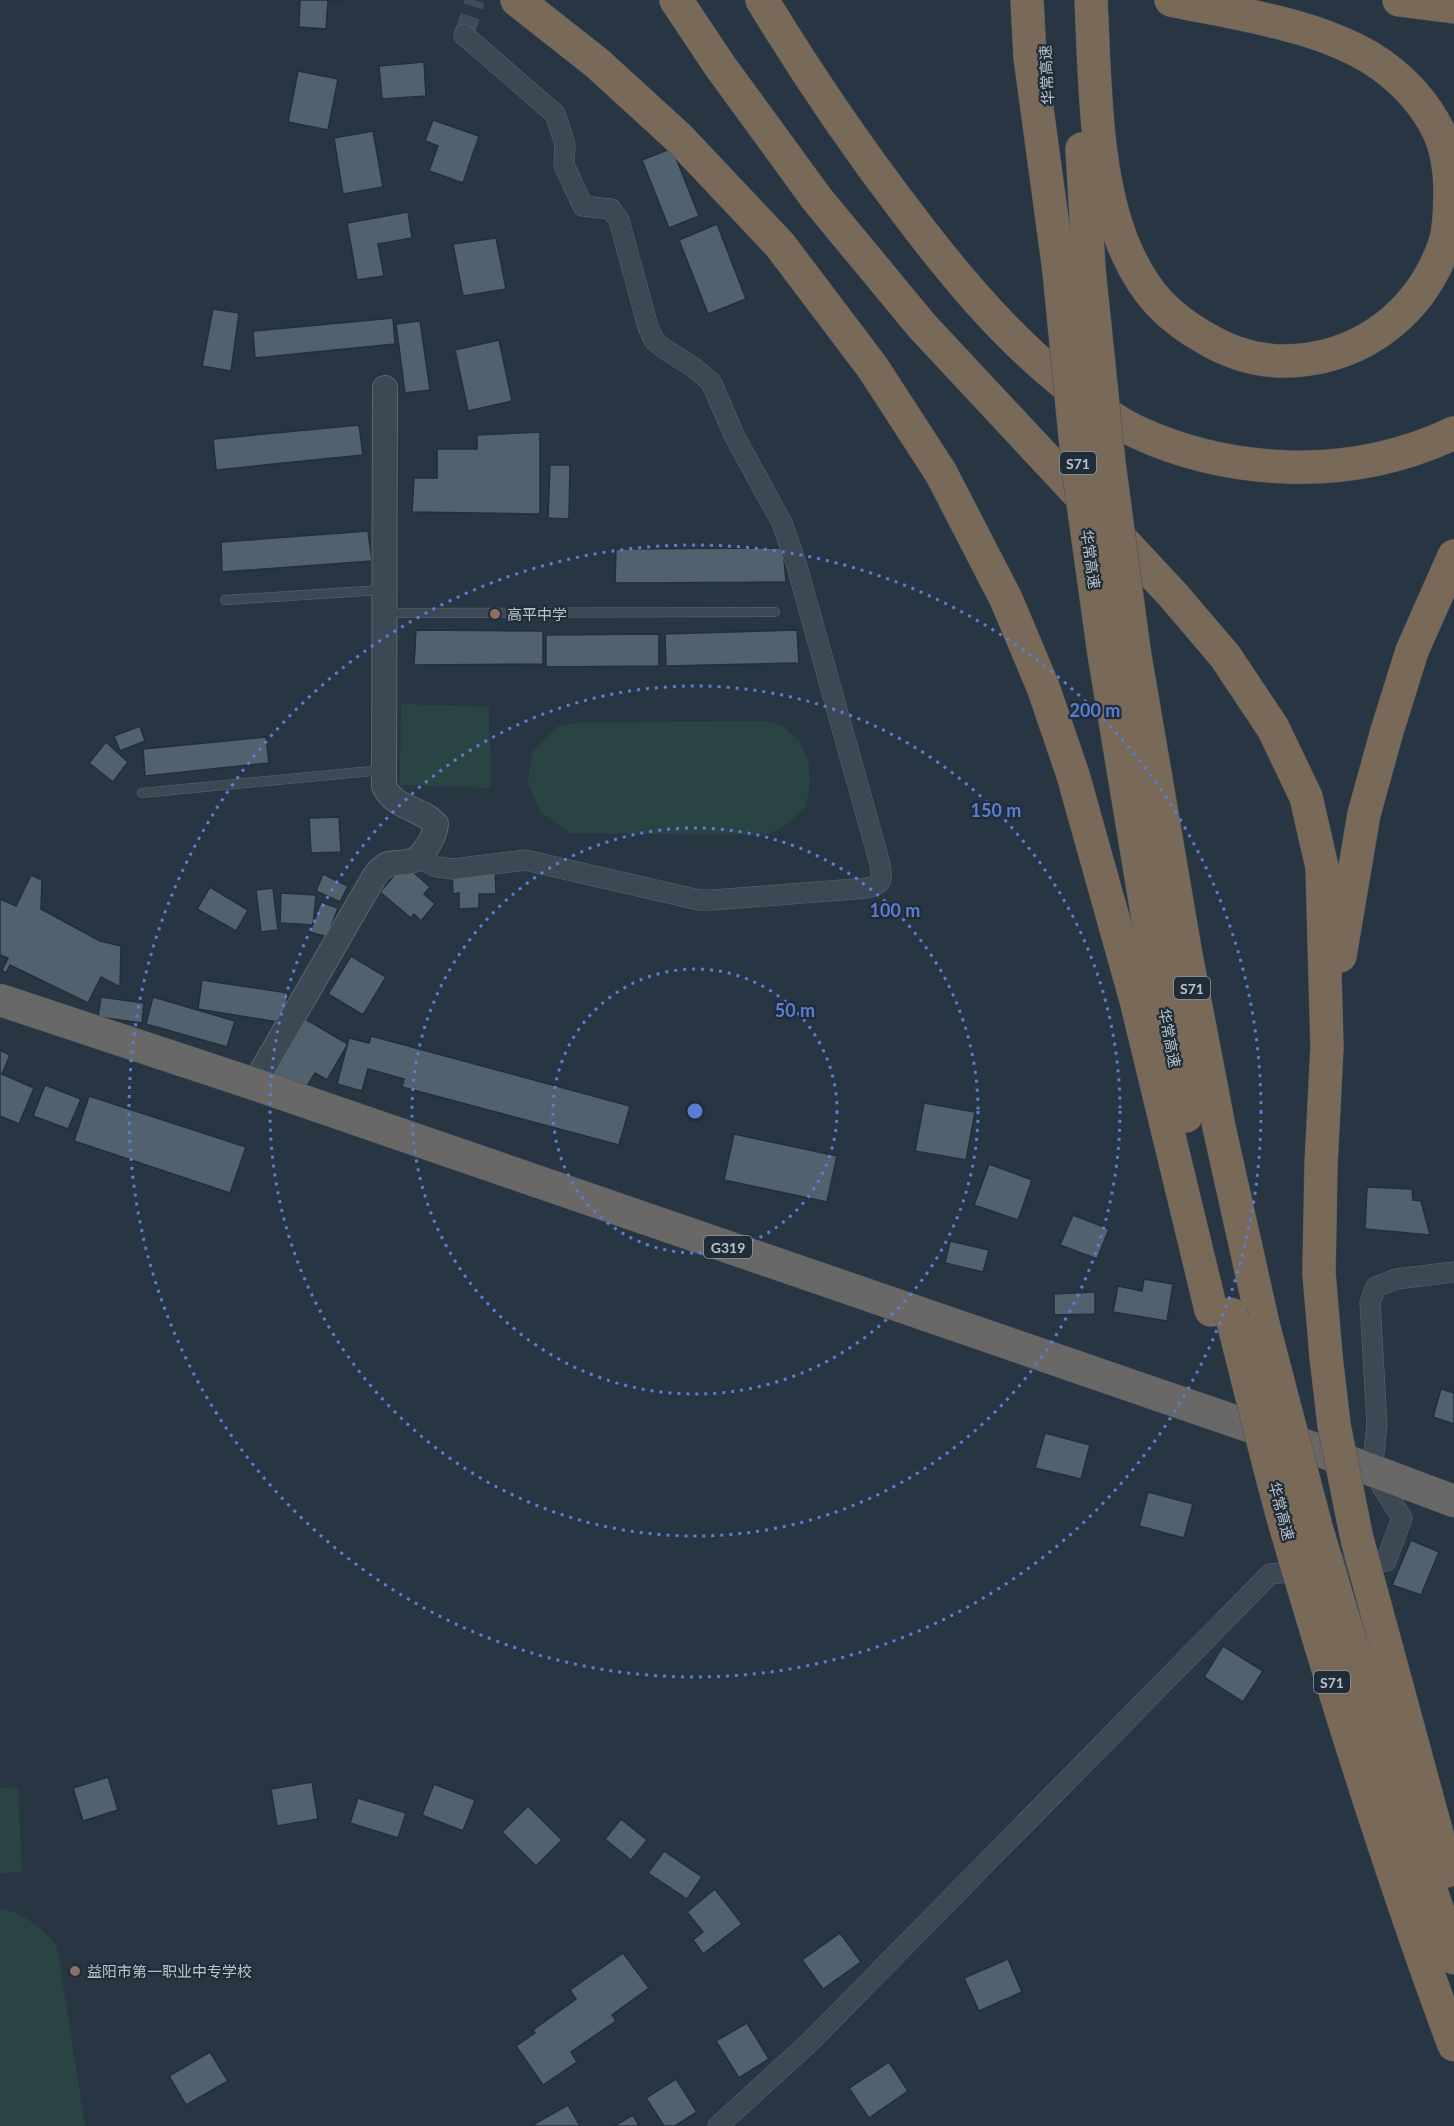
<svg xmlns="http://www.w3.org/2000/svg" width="1454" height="2126" font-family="Lato,'Noto Sans SC',sans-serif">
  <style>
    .green { fill: #2a4444 }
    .building { fill: #51616e; stroke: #232f3a; stroke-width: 1.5 }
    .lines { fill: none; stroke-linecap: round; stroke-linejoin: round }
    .minor-tunnel { stroke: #3e4b58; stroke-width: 20; stroke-dasharray: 20 10; stroke-linecap: butt }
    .service-casing { stroke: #5a6670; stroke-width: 10 }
    .minor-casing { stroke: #5a6670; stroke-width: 21 }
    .tertiary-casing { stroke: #5a6670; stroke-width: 26 }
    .trunk-casing { stroke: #47535d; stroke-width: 33 }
    .motorway-casing { stroke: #47535d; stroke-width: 34 }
    .service { stroke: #3c4853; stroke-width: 9 }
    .minor { stroke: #3c4853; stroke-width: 20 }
    .tertiary { stroke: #3c4853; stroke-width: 24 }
    .trunk { stroke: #6a6866; stroke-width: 32 }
    .motorway { stroke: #796959; stroke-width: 33 }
    .motorway-bridge-casing { stroke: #47535d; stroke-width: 34; stroke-linecap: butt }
    .motorway-bridge { stroke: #796959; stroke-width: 33 }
    .ring { fill: none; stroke: #5b7dd4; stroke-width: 3; stroke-dasharray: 3 6 }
    .education-dot { fill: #8d6e63; stroke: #202d38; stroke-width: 2 }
    .labels { text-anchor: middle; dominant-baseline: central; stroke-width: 4.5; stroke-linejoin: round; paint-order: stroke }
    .shield { fill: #202d38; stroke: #8b96a0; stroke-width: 1.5 }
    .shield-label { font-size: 14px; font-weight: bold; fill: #b9c3cd }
    .street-label { font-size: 15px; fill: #b9c3cd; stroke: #202d38 }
    .poi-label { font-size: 15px; fill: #b9c3cd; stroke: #202d38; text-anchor: start }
    .centre { fill: #5b7dd4; stroke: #202d38; stroke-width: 3 }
    .ring-label { font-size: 18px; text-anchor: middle; font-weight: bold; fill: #5b7dd4; stroke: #202d38; stroke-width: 4.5; stroke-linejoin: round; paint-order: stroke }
  </style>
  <rect width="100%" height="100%" fill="#283643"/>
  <g class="green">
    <polygon points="401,704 489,707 491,788 400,785"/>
    <polygon points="764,721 783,726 800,742 809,764 810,786 805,808 789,823 767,835 570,833 541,812 528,783 532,752 556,727 579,723"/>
    <polygon points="18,1787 22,1872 0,1873 0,1788"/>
    <path d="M0 1909C25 1913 40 1927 57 1946L85 2126H0Z"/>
  </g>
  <g class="building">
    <polygon points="300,0 347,0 328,0 326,29 299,27"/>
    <polygon points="424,62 426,96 382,99 379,66"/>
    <polygon points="298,71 338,79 328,130 288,122"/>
    <polygon points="433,120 479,136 463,183 429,171 438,146 425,141"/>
    <polygon points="373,131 383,187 343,194 334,138"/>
    <polygon points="672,148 699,216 669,228 642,160"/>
    <polygon points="408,212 412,238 378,244 384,276 357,280 347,223"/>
    <polygon points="717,224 746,299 708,314 679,240"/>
    <polygon points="496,238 506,289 463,296 453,244"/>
    <polygon points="213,309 239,313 231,371 202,366"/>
    <polygon points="393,318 395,344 255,358 253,331"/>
    <polygon points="420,321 430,390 405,393 396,324"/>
    <polygon points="499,340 512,401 468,411 455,350"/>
    <polygon points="359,425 363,455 216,470 213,439"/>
    <polygon points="540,432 540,514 412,512 414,478 437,478 437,449 477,449 477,435"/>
    <polygon points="550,465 570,465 569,519 548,518"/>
    <polygon points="368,531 372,561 222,572 221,542"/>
    <polygon points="783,548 786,582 615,583 616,549"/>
    <polygon points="416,630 543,631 543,664 414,665"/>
    <polygon points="797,630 799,663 666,666 665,634"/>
    <polygon points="659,634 659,666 546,667 546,635"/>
    <polygon points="140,726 145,741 120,751 114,736"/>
    <polygon points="266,737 269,763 145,776 143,749"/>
    <polygon points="106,742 128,762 113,782 89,763"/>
    <polygon points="339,817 341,852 311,853 309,818"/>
    <polygon points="404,864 430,887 424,894 435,904 421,921 414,914 411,918 380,892"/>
    <polygon points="495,867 496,894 479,894 479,908 459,909 459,893 453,894 452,869"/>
    <polygon points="323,874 348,886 340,902 316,891"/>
    <polygon points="31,875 42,880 41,909 100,941 121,946 120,987 101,977 88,1003 10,965 6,973 2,970 8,958 0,955 0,899 16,906"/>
    <polygon points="210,887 248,910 236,931 197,909"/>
    <polygon points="273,888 278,930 261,932 256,890"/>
    <polygon points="281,893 316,895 313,925 280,923"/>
    <polygon points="321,902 338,908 327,937 310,932"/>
    <polygon points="351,956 386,977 363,1015 328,994"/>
    <polygon points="202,980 288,993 284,1023 198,1009"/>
    <polygon points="101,997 144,1003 142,1023 98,1017"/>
    <polygon points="153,997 235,1021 227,1047 146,1024"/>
    <polygon points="300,1016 348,1044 327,1080 315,1073 303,1093 267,1072"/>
    <polygon points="371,1036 630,1106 619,1145 402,1087 404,1079 368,1069 362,1091 337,1084 349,1038 369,1043"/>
    <polygon points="0,1050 10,1055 2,1074 34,1088 19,1124 0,1116"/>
    <polygon points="45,1085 81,1099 68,1129 33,1116"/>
    <polygon points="89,1096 246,1147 230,1193 74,1141"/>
    <polygon points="924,1103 975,1112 966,1160 915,1151"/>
    <polygon points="734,1134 837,1156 827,1202 724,1180"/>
    <polygon points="989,1164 1032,1180 1018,1220 974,1205"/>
    <polygon points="1367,1187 1412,1189 1413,1200 1421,1201 1430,1235 1365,1229"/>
    <polygon points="1073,1215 1109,1229 1097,1259 1060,1245"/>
    <polygon points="950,1241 989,1250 983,1272 945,1263"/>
    <polygon points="1144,1279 1173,1284 1167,1321 1113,1312 1118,1286 1142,1291"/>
    <polygon points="1095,1292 1095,1314 1054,1315 1054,1294"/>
    <polygon points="1441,1389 1454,1393 1454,1424 1433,1417"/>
    <polygon points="1045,1433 1090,1445 1081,1479 1035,1468"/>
    <polygon points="1148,1492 1193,1504 1184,1538 1139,1526"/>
    <polygon points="1411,1540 1439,1552 1421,1595 1392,1585"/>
    <polygon points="1223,1646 1263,1671 1243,1702 1204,1677"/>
    <polygon points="108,1777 118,1810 83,1821 73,1788"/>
    <polygon points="312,1782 318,1819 277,1826 271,1789"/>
    <polygon points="434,1784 475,1800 463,1831 422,1815"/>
    <polygon points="358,1798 406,1813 398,1838 350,1823"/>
    <polygon points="528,1806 562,1840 536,1866 502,1832"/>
    <polygon points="621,1819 647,1840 631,1860 605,1839"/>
    <polygon points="664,1851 702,1877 687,1899 648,1873"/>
    <polygon points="715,1889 742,1924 703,1954 693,1940 703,1932 687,1912"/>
    <polygon points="840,1933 861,1962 823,1989 802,1960"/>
    <polygon points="623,1953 649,1988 612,2015 616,2021 571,2052 577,2062 543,2085 516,2046 535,2033 533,2030 576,1999 570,1990"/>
    <polygon points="1008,1959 1022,1992 979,2011 964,1978"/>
    <polygon points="747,2023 769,2059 739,2078 716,2041"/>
    <polygon points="210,2052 228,2081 186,2105 169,2076"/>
    <polygon points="889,2062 908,2091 869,2118 849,2088"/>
    <polygon points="676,2079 697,2112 675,2126 664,2126 646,2098"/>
    <polygon points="568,2105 580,2126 531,2126"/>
    <polygon points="633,2115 639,2126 614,2126"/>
  </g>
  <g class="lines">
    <polyline class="minor-tunnel" points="464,35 475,0"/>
    <g class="service-casing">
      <g id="service">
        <polyline points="225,600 382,590"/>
        <polyline points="387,613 775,612"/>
        <polyline points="142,793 382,770"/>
      </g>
    </g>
    <g class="minor-casing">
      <g id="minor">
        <path d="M418 858 437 867 453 869 525 860 699 900H713L867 888C884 884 882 879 880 864L796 563 782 523 735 437 711 382 693 367 663 348 654 340 648 327 619 220 611 209 583 206 564 165 565 144 555 114 464 35"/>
        <polyline points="718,2126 810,2042 1270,1574 1386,1561 1402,1518 1372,1470 1377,1425 1370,1302 1376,1287 1396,1279 1454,1272"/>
      </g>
    </g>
    <g class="tertiary-casing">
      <path id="tertiary" d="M254 1084 374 877C388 858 391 866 411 861 423 858 435 836 436 824 420 807 394 809 384 786L385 388"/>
    </g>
    <g class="trunk-casing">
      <polyline id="trunk" points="0,1000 254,1084 1307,1446 1454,1501"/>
    </g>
    <g class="motorway-casing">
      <g id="motorway">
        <polyline points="517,0 597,63 679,138 780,245 873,368 941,473 1006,599 1043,687 1073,775 1136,1000 1211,1310"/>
        <polyline points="676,0 720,66 817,199 922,326 1173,595 1225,656 1273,728 1306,797 1322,867 1327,1047 1321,1165 1319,1273 1326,1356"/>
        <path d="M762 0C807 74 855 145 908 214 955 276 1004 335 1065 384 1085 399 1114 422 1137 432 1184 454 1235 465 1287 467 1345 469 1401 458 1454 433"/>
        <polyline points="1027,0 1030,57 1059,271"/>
        <path d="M1091 0C1095 78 1094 183 1128 255 1146 294 1168 317 1205 338 1238 358 1272 365 1310 359 1374 349 1424 305 1445 243 1450 226 1450 206 1450 189 1450 170 1446 146 1438 130 1425 104 1404 81 1380 64 1324 25 1237 14 1171 0"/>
        <polyline points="1399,0 1454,7"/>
        <polyline points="1082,149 1089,269"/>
        <polyline points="1134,650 1186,955 1219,1127 1263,1324"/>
        <polyline points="1104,654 1156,967 1186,1116"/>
        <polyline points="1340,956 1364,814 1387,731 1412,651 1454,556"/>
      </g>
    </g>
    <use href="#service" class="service"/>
    <use href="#minor" class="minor"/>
    <use href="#tertiary" class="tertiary"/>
    <use href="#trunk" class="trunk"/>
    <use href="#motorway" class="motorway"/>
    <g class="motorway-bridge-casing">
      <g id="motorway-bridge">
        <polyline points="1089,269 1109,463 1134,650"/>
        <polyline points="1059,271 1078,467 1104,654"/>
        <path d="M1231 1314C1249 1383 1265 1453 1284 1521 1335 1697 1390 1873 1454 2045"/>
        <polyline points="1263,1324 1316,1527 1381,1744 1454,1958"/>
        <polyline points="1326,1356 1334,1425 1357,1539 1447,1871"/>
      </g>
    </g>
    <use href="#motorway-bridge" class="motorway-bridge"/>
  </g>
  <g class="ring">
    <circle cx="695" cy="1111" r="142"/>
    <circle cx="695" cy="1111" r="283"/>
    <circle cx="695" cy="1111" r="425"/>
    <circle cx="695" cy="1111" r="566"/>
  </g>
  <g class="education-dot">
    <circle cx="495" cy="614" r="6"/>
    <circle cx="75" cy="1971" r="6"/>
  </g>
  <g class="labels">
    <g class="shield">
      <rect x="1060" y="452" width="36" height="22" rx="4.5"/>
      <rect x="1174" y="977" width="36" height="22" rx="4.5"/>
      <rect x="704" y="1236" width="48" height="22" rx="4.5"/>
      <rect x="1314" y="1671" width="36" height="22" rx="4.5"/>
    </g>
    <g class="shield-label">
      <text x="1078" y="463">S71</text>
      <text x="1192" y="988">S71</text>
      <text x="728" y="1247">G319</text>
      <text x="1332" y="1682">S71</text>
    </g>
    <g class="street-label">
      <text transform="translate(1046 75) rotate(-93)">华常高速</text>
      <text transform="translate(1091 559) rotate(82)">华常高速</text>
      <text transform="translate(1170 1038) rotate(79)">华常高速</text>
      <text transform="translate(1282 1511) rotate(75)">华常高速</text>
    </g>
    <g class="poi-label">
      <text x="507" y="614">高平中学</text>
      <text x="87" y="1971">益阳市第一职业中专学校</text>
    </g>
  </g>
  <circle cx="695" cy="1111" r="9" class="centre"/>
  <g class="ring-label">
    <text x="1095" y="717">200 m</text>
    <text x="996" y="817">150 m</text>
    <text x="895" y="917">100 m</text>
    <text x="795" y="1017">50 m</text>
  </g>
</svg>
